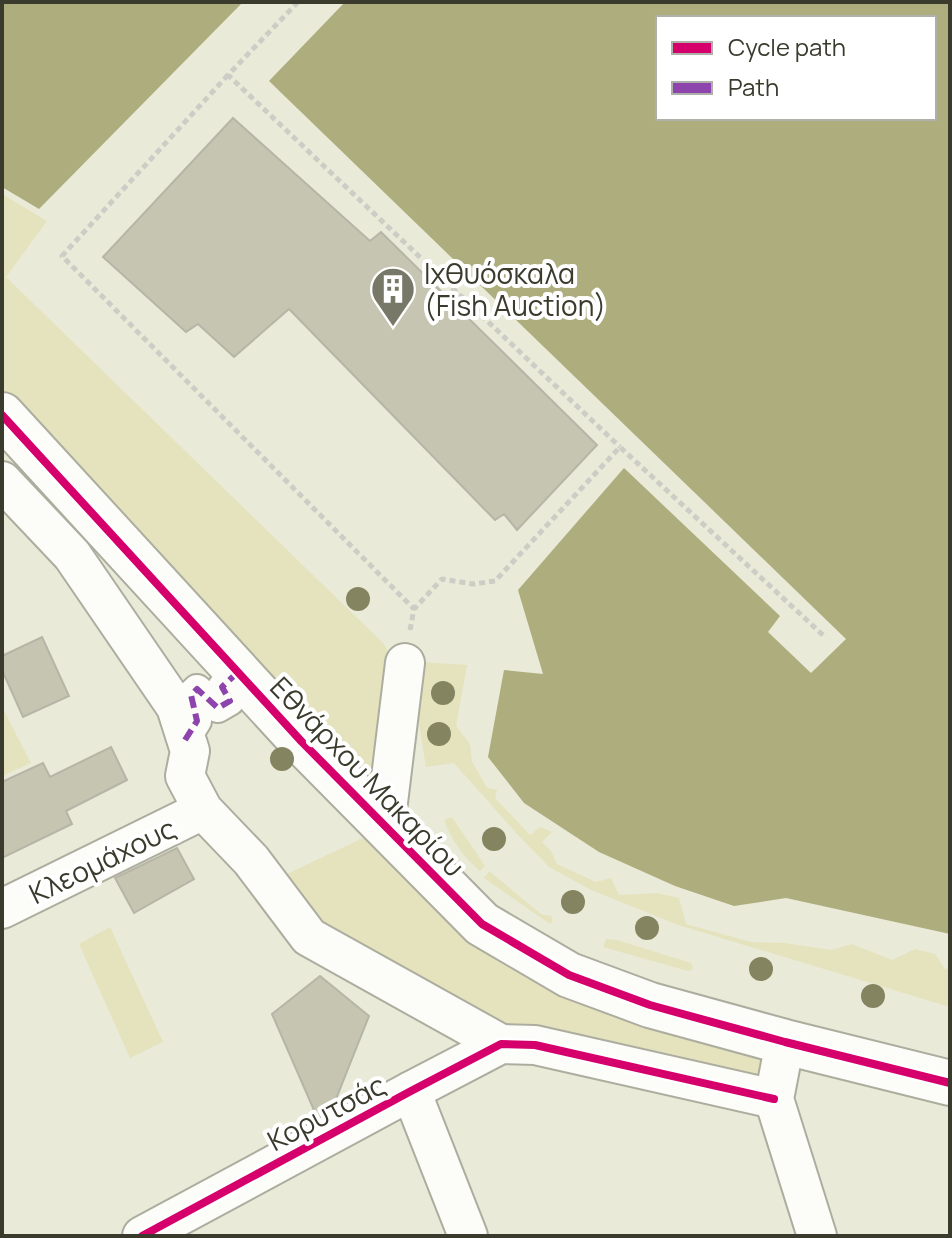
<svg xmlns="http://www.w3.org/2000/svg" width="952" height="1238" font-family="Manrope,sans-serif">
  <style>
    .green { fill: #e4e3be }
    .water { fill: #aead7e; fill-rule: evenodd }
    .building { fill: #c6c5b1; stroke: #b5b5a8; stroke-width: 2 }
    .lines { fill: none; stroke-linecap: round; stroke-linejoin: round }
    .pedestrian-casing { stroke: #adad9f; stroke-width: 32 }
    .minor-casing { stroke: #adad9f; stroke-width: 42 }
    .tertiary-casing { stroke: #adad9f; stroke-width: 48 }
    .path { stroke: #cdcdc6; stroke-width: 5; stroke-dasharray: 6 4; stroke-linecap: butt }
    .pedestrian { stroke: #fcfcf9; stroke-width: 28 }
    .minor { stroke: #fcfcf9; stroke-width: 38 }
    .tertiary { stroke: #fcfcf9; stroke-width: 44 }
    .quiet { stroke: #8e44ad; stroke-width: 6; stroke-dasharray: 12 6; stroke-linecap: butt }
    .cycleway-casing { stroke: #fff; stroke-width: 13 }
    .cycleway { stroke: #d6006c; stroke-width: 8 }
    .tree { fill: #858461 }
    .labels { text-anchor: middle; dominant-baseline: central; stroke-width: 8; stroke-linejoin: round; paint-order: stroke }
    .poi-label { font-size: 28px; fill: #3a3a2d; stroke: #fff; text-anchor: start }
    .street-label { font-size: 28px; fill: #3a3a2d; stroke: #fff }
  </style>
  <rect width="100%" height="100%" fill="#eaead8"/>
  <g class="green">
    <polygon points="2,194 47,221 6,277 384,644 403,682 385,827 482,924 785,1042 774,1099 535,1045 309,937 268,883 384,828 2,415"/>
    <polygon points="420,662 467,665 456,726 470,744 472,761 487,788 497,790 495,798 530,835 540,827 552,832 542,842 551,851 557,864 596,882 611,878 619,895 657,893 679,898 686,924 751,942 785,943 831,950 852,944 892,960 915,949 935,954 945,969 950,968 950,1007 678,925 591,890 549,867 517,834 454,763 426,767 417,712"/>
    <polygon points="2,707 31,763 2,776"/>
    <path d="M452 817 485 866 480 871C464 858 451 839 444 820Z"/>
    <polygon points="489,871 541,914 551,916 553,920 550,924 484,878"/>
    <polygon points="110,927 163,1042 130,1058 79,944"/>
    <polygon points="606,939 617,940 691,963 693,967 692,970 688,971 603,947"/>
  </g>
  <g class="water">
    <polygon points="2,2 243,2 39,209 2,187"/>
    <path d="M345 2H950V934L786 898 734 906 675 886 599 852 524 803 488 757 504 670 543 674 518 590 624 468 780 616 768 632 811 673 846 639 269 81ZM658 18H934V118H658Z"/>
  </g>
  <g class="building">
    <polygon points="233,118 370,241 381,232 597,445 517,530 504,514 495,520 289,309 234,357 198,324 186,332 103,257"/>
    <polygon points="42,637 69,696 23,717 2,670 2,656"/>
    <polygon points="111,747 127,780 66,811 72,824 2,858 2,782 43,763 50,777"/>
    <polygon points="177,848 194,879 134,913 115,878"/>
    <polygon points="320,976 369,1016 332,1109 317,1117 272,1014"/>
  </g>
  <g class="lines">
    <g class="pedestrian-casing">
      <polyline id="pedestrian" points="192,729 197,721 191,695 197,689 218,708 230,701 222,687 237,673"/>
    </g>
    <g class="minor-casing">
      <g id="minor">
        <polyline points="2,481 72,555 176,707 190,751 185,776 203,810 251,860 309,937 501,1044"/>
        <polyline points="385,827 405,663"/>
        <polyline points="2,909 203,810"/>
        <polyline points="785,1042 774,1099 817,1236"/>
        <polyline points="411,1091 468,1236"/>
        <polyline points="142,1236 411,1091 501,1044 535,1045 774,1099"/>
      </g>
    </g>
    <g class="tertiary-casing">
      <polyline id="tertiary" points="2,415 302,742 482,924 569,975 650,1005 785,1042 950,1083"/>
    </g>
    <g class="path">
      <polyline points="298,2 228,75 620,447"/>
      <polyline points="228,75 62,256 414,609"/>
      <polyline points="410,630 414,609 442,579 473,584 495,581 620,447 825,637"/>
    </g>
    <use href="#pedestrian" class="pedestrian"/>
    <use href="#minor" class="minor"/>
    <use href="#tertiary" class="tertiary"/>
    <polyline class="quiet" points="185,740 197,721 191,695 197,689 218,708 230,701 222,687 237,673"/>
    <g class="cycleway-casing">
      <g id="cycleway">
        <polyline points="2,415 302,742 482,924 569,975 650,1005 785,1042 950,1083"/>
        <polyline points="142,1236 411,1091 501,1044 535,1045 774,1099"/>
      </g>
    </g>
    <use href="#cycleway" class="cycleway"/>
  </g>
  <g class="tree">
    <circle cx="358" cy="599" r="12"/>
    <circle cx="443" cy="693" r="12"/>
    <circle cx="439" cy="734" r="12"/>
    <circle cx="282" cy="759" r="12"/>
    <circle cx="494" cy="839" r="12"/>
    <circle cx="573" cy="902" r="12"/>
    <circle cx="647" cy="928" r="12"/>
    <circle cx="761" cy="969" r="12"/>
    <circle cx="873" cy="996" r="12"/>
  </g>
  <defs>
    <g id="building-pin" transform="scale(2.3)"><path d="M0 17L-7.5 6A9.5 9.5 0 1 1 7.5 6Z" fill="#787869" stroke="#fff"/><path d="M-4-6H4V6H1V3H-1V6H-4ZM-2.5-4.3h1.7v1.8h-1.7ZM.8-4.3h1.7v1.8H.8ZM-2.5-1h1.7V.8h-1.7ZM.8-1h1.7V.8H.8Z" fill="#fff"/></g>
  </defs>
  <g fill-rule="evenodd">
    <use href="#building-pin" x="393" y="289"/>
  </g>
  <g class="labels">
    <g class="poi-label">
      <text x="424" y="273">Ιχθυόσκαλα<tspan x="424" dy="32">(Fish Auction)</tspan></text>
    </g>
    <g class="street-label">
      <text transform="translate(368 776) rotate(46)">Εθνάρχου Μακαρίου</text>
      <text transform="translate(102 860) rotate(-26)">Κλεομάχους</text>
      <text transform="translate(326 1112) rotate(-28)">Κορυτσάς</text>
    </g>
  </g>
  <rect width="952" height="1238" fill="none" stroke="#3a3a2d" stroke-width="8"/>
  <rect x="656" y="16" width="280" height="104" fill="#ffffff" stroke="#b0b0ab" stroke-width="2"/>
  <rect x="672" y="42" width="40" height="12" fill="#d6006c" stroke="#b0b0ab" stroke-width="2"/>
  <text x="728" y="56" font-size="24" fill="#3a3a2d">Cycle path</text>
  <rect x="672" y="82" width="40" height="12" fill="#8e44ad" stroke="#b0b0ab" stroke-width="2"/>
  <text x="728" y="96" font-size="24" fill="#3a3a2d">Path</text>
</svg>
